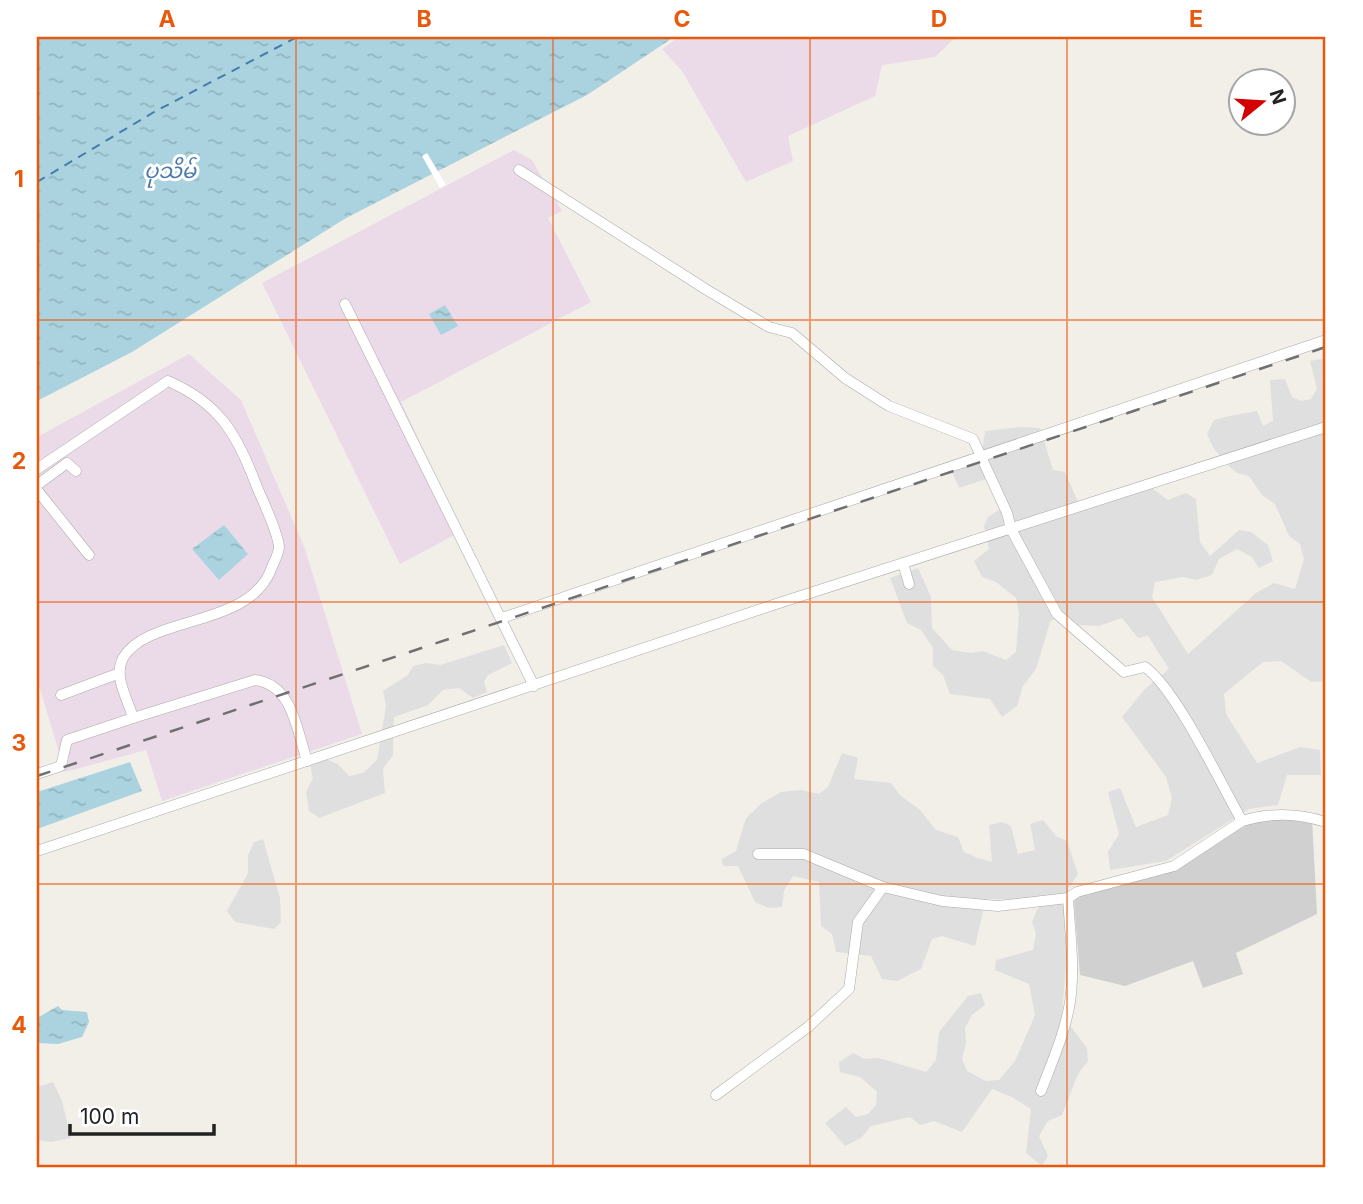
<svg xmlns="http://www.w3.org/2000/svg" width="1363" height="1204" font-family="Inter,'Noto Sans Myanmar',sans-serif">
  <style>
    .residential { fill: #e0dfdf }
    .industrial { fill: #ebdbe8 }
    .religious { fill: #d0d0d0 }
    .water { fill: url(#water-ripples) }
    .pier { fill: #fff }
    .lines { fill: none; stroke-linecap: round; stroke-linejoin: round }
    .ferry { stroke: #4a7aab; stroke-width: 2; stroke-dasharray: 9 7; stroke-linecap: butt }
    .minor-casing { stroke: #a9a9a9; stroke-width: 11 }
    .minor { stroke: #fff; stroke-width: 10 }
    .rail { stroke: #707070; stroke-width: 2.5; stroke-dasharray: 14 14; stroke-linecap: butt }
    .grid { fill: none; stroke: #e8590c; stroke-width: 2; stroke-opacity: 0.55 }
    .labels { text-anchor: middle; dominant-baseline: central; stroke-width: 6; stroke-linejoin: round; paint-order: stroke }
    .water-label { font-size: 21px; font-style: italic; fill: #4a7aab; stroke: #fff }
    .neatline { fill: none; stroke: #e8590c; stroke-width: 2.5 }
    .grid-label { font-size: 23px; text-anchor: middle; font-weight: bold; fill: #e8590c }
  </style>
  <defs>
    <pattern id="water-ripples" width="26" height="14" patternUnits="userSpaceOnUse" patternTransform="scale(1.75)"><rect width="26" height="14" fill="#aad3df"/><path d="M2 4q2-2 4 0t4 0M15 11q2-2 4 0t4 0" fill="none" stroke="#92b5bf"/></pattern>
  </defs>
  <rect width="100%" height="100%" fill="#f2efe9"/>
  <g class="residential">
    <polygon points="1326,358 1326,681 1311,682 1281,661 1263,662 1224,694 1226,714 1257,763 1300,747 1320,750 1321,775 1287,775 1278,805 1249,809 1166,861 1110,870 1108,852 1119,834 1108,792 1120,788 1136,827 1168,815 1172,798 1166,777 1122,717 1145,689 1169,669 1148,636 1138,638 1122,618 1099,626 1079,625 1063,612 1050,622 1036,669 1023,686 1017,706 1002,717 990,699 950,694 943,675 933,666 933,648 921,630 907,623 890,578 918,568 931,597 932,628 952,650 971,653 983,651 1006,660 1016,652 1019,613 1016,598 996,582 982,577 974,561 989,549 984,526 988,517 1002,508 989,478 959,488 952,472 981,460 985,431 1020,427 1040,428 1053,470 1065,472 1081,509 1152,488 1168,500 1186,493 1196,499 1200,542 1210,556 1239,530 1251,532 1268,545 1273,561 1259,568 1252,557 1237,549 1219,559 1212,575 1196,580 1183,577 1155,582 1152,597 1188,654 1256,593 1274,583 1295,589 1304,559 1300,544 1289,536 1275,504 1262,495 1249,476 1237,473 1229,466 1214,449 1207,434 1214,420 1229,416 1257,411 1263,426 1273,421 1270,380 1285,379 1292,397 1302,401 1311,399 1317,389 1310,361"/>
    <polygon points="504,645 512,663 488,675 484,682 487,692 473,698 459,688 443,690 428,705 394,717 393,755 383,769 385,793 319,818 309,811 306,792 313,778 310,764 323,758 338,764 349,776 363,773 377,760 386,706 383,691 408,675 413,666 426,663 440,665"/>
    <polygon points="842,753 858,758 854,779 891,783 900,795 920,810 936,830 958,837 964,852 978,858 992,862 989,825 1002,822 1011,826 1018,854 1035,850 1030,824 1043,820 1056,836 1067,841 1078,874 1068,889 1066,904 1068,940 1062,1015 1087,1048 1088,1061 1078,1074 1062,1115 1048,1121 1039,1136 1048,1156 1042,1166 1026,1153 1031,1109 1012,1097 992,1089 962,1132 934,1121 920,1125 910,1117 871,1126 861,1138 845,1146 825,1123 846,1107 856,1117 868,1114 876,1105 877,1092 860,1077 840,1072 839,1062 853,1053 865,1059 879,1058 926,1072 936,1060 939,1032 968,996 981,993 985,1005 972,1015 965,1028 966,1043 962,1059 967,1071 986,1081 999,1080 1015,1061 1035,1015 1029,984 995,970 996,960 1033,950 1036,933 1032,922 1041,900 986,899 975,946 942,936 932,939 921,969 897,981 882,979 871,956 836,952 832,934 821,926 819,882 793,876 784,891 782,907 769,908 755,902 738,866 723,866 722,859 736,851 746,818 762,803 781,792 801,790 819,794 828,787"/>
    <polygon points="263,839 280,898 281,922 274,929 235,922 227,911 248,873 248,855 254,842"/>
    <polygon points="53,1082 62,1101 71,1138 51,1142 37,1140 37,1087"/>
  </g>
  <g class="industrial">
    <polygon points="679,37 956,37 935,57 882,65 875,96 788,136 793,161 746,182 682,71 662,49"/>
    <polygon points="514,150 532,160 562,211 548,218 591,302 401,402 462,531 400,564 262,283"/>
    <polygon points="189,354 241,400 305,549 362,734 162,801 146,750 65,772 37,679 37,437"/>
  </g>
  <polygon class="religious" points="1289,815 1312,819 1317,914 1236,953 1243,974 1203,988 1193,961 1125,986 1080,975 1074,901 1083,887 1171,864 1255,821"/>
  <g class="water">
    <polygon points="37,37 674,37 587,95 346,218 132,352 37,401"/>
    <polygon points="445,305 458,326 441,335 429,314"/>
    <polygon points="224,525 248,554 219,580 192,549"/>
    <polygon points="130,762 142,791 37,829 37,792"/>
    <polygon points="58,1006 62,1010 87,1012 89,1022 82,1037 58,1044 37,1043 37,1018"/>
  </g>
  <polygon class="pier" points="427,153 446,185 440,188 422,156"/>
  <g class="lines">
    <polyline class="ferry" points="37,182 154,112 297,37"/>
    <g class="minor-casing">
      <g id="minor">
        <path d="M519 170 707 290 769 327 792 333 845 378 889 406 973 439 1007 513 1011 529 1057 614 1124 672 1145 667C1176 689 1221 784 1242 821"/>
        <polyline points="345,304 534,686"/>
        <path d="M37 469 168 381C218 403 236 432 255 482 261 498 278 531 279 547 279 553 274 562 272 567 251 629 149 614 123 658 113 677 128 699 133 718L255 680C292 684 297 730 307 761"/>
        <polyline points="37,485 67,463 76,471"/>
        <polyline points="37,490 89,555"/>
        <polyline points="903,563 909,584"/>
        <polyline points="502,618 1326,340"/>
        <polyline points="61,695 117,674"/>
        <polyline points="37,774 61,766 67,740 133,718"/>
        <polyline points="37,851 776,604 1326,427"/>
        <path d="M758 854H804L883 887 942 901 998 906 1068 898 1077 892 1174 866 1242 821C1271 812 1297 813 1326 822"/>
        <path d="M1041 1091C1052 1062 1065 1033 1070 1002 1075 968 1070 932 1068 898"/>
        <polyline points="716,1095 808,1027 849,989 858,922 883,887"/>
      </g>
    </g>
    <use href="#minor" class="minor"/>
    <polyline class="rail" points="37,776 1326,347"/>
  </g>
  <path class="grid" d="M296 37V1167M553 37V1167M810 37V1167M1067 37V1167M37 320H1326M37 602H1326M37 884H1326"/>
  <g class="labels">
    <g class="water-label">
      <text x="170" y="170">ပုသိမ်</text>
    </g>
  </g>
  <rect width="1363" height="1204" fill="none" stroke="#ffffff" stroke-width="77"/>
  <g transform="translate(1262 102) rotate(72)"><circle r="33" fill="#ffffff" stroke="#a7a7a7" stroke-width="2"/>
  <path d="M0-5L12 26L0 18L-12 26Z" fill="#d40000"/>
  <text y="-10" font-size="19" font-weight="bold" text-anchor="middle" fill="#222222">N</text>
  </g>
  <path d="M70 1124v10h144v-10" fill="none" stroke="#222222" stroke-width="3.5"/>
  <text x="80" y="1124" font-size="21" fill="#222222" stroke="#ffffff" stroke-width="5" paint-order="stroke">100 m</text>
  <rect x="38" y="38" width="1286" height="1128" class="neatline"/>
  <g class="grid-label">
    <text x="167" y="27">A</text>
    <text x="424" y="27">B</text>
    <text x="682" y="27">C</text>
    <text x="939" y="27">D</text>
    <text x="1196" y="27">E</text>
    <text x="19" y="187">1</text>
    <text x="19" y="469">2</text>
    <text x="19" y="751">3</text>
    <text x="19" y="1033">4</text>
  </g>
</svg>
